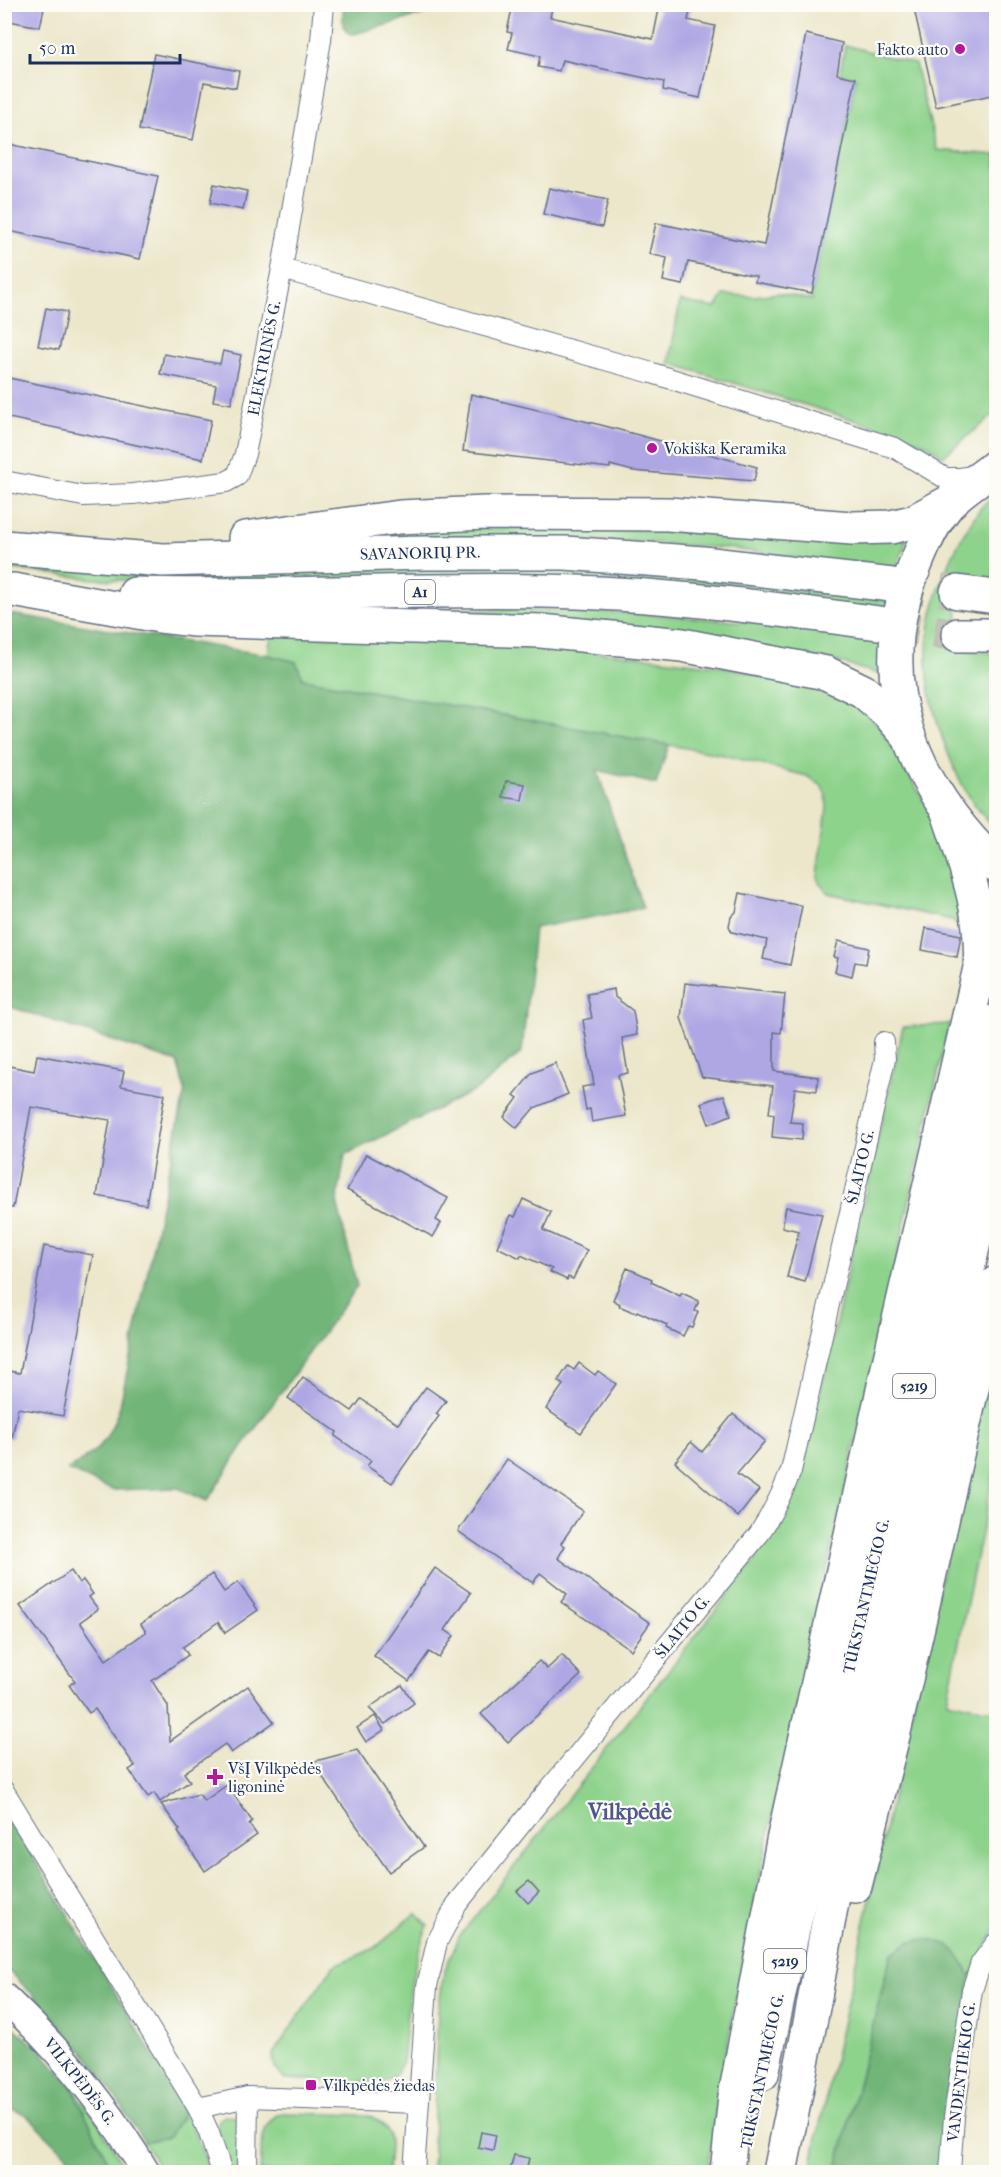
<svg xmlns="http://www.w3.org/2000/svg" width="1001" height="2177" font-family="'IM FELL French Canon',serif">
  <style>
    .green { fill: #8ed38c; stroke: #548175; stroke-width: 1.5 }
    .forest { fill: #72b578; stroke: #46726b; stroke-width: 1.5 }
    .building { fill: #afa7e4 }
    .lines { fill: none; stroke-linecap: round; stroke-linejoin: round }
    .highway-tunnel { stroke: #c2c2b5; stroke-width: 33; stroke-dasharray: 33 16; stroke-linecap: butt }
    .street-casing { stroke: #646f84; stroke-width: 22 }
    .secondary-casing { stroke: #646f84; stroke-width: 30 }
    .highway-casing { stroke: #646f84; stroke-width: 36 }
    .street { stroke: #fff; stroke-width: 20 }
    .secondary { stroke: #fff; stroke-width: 27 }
    .highway { stroke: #fff; stroke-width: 33 }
    .poi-dot { fill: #b5179e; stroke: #fdfcf7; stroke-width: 2 }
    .labels { text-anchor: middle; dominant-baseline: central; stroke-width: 4.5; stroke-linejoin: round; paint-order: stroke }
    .shield { fill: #fdfcf7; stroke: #5f6c8c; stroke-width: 1.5 }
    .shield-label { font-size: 15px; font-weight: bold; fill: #1b2f5e }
    .poi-label { font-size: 16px; fill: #1b2f5e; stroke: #fdfcf7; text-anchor: start }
    .street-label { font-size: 16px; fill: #1b2f5e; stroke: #fdfcf7 }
    .district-label { font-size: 22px; font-weight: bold; fill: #4f598d; stroke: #fdfcf7 }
  </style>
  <rect width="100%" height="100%" fill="#fdfcf7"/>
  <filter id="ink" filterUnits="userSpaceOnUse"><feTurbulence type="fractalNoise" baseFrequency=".0167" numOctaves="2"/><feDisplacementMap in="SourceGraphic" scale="12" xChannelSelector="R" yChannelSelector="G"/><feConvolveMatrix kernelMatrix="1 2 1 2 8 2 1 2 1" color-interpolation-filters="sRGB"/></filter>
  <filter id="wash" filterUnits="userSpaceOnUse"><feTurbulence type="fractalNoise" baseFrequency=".008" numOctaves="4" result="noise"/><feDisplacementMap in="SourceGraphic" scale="24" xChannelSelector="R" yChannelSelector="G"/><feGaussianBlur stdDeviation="1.35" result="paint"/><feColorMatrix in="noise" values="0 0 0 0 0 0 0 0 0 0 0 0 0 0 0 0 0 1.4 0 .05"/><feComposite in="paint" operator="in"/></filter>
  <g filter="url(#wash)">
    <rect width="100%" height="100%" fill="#ece7cb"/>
    <g class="green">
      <polygon points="845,45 915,64 937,150 996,155 996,413 943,456 929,446 906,436 669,363 680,301 716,308 724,295 755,296 778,293 812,300 812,293 856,78 840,74"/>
      <path d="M996 491V582L957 605 960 650 996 653V829C973 808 959 782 948 753 919 680 919 626 953 555 964 532 978 508 996 491Z"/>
      <polygon points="562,527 907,539 895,572 734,549 633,541 295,541 464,528"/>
      <polygon points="5,563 106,572 553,566 647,573 889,600 888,613 93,579 5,568"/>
      <polygon points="503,609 637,613 792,626 885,640 882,675 831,660 356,610"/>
      <polygon points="271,634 536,647 630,655 725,667 838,692 879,725 932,814 960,884 964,930 952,920 828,893 819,883 818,875 827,808 826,795 821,785 807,776 719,754 303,679 296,662 268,655"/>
      <path d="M949 1024C901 1237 853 1450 806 1663 769 1832 731 2001 707 2172H432L438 2011 444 1972 459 1937 752 1564 781 1523 800 1482 903 1027Z"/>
      <polygon points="996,1329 996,1460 947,1701 996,1711 996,1927 971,1977 891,1954 836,2172 811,2172 816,2142"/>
      <path d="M416 1913 428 1925C409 1969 407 2016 402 2063L395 2076 382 2083 284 2079 275 2068 273 2054 333 1966 375 1948Z"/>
      <polygon points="71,2085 95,2118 127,2172 113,2172"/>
      <polygon points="186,2109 210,2172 161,2172 144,2142 169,2136"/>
      <path d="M282 2113 368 2115C398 2128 389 2145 388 2172H260C262 2152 259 2120 282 2113Z"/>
      <polygon points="226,2115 236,2117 239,2121 238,2172 228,2172 217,2129 219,2120"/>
    </g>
    <g class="forest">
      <polygon points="343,5 343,4 436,5 425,14 354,34 348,33 343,26"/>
      <path d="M4 613 268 655 296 662 303 679 669 745 656 784 597 770 643 908 534 928 522 1052 478 1089 345 1155 337 1202 357 1286 242 1447 207 1501 178 1488 112 1490 68 1470C101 1449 107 1443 120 1406L185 1090 177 1062 5 1005Z"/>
      <polygon points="5,1811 186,2109 169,2137 144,2142 99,2071 42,2004 5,1967"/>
      <path d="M927 1939C955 1943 958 1954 971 1977L941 2172H836L891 1954 911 1941Z"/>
      <polygon points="4,2019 39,2049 71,2085 113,2172 84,2172 25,2114 5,2108"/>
    </g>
    <g id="blocks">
      <g class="building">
        <polygon points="4,4 45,4 40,27 4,20"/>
        <polygon points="513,4 553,4 550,17 653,39 660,4 692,4 688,20 715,26 700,98 663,90 664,82 562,60 559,71 538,67 540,56 508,49 512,33 507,32"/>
        <polygon points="913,4 996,4 996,94 936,107"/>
        <polygon points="806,34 842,43 837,74 856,78 812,293 755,282 756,276 688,262 683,285 663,281 667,258 649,254 656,223 764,245"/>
        <polygon points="154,54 239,71 236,88 204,82 193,140 139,130"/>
        <polygon points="4,143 158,176 140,259 4,230"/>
        <polygon points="214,184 247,191 243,210 210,203"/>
        <polygon points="549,188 608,200 602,227 543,214"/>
        <polygon points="46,308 67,312 59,350 38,346"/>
        <polygon points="223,351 241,355 231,404 213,401 216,385 160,374 164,354 220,364"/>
        <polygon points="4,377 211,420 203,459 4,417"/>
        <polygon points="471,394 601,425 757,467 754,481 633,471 610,465 610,468 463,451"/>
        <polygon points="506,781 525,784 522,800 503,797"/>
        <polygon points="740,893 802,906 790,965 763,959 767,940 732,932 729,926 731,917 736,912"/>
        <polygon points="926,928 961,935 957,957 922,950"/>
        <polygon points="838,941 869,948 866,964 855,962 852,976 835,972 838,958 834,957"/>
        <polygon points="685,983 785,994 781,1033 774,1032 774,1071 818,1077 817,1091 795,1088 790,1122 803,1123 802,1140 772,1137 774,1114 769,1113 773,1086 702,1077 681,1018"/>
        <polygon points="614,989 615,997 633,1011 637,1035 622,1038 628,1073 618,1075 626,1116 592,1122 590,1109 586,1110 582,1087 594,1085 583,1020 592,1018 587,994"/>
        <polygon points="37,1055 124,1071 121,1086 165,1094 146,1205 97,1196 110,1120 31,1107 13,1208 4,1207 4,1065 34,1071"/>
        <polygon points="555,1063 568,1094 534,1108 517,1128 504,1117 518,1098 514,1095 532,1073"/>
        <polygon points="724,1095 731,1115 709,1124 701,1103"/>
        <polygon points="366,1154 448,1198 436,1220 441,1223 433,1237 347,1190"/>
        <polygon points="523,1199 551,1212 543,1230 587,1250 573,1279 568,1277 567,1280 550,1272 552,1269 521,1255 520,1258 497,1247 511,1215 515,1217"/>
        <polygon points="786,1207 822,1214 805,1282 787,1277 799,1231 782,1227"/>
        <polygon points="44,1246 93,1255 63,1416 18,1408 12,1438 4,1438 4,1370 20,1373"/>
        <polygon points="627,1268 652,1279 651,1282 680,1296 682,1293 699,1301 695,1311 698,1312 692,1327 688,1326 683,1336 666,1328 667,1325 637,1311 636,1313 619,1306 620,1304 613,1300"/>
        <polygon points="579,1363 595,1375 598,1371 616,1384 581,1433 546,1409 563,1385 558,1381 568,1366 574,1370"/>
        <polygon points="303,1377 352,1411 361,1399 398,1424 426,1387 446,1401 436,1414 439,1416 392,1483 367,1466 371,1461 335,1436 337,1432 288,1398"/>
        <polygon points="733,1414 765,1441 737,1474 759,1490 738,1517 675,1462 691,1442 702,1452"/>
        <polygon points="507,1459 583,1511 561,1543 565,1546 558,1558 650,1623 631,1650 561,1602 567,1594 540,1573 533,1583 458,1531"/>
        <polygon points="435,1568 471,1593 445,1630 454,1636 439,1658 429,1652 409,1681 374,1656"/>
        <polygon points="71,1571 79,1583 83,1580 93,1594 89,1597 98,1609 80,1622 106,1660 146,1632 141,1624 212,1574 224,1592 238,1582 258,1610 225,1633 218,1622 183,1647 188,1655 152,1681 168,1706 170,1741 248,1686 274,1722 231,1753 225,1744 184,1773 190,1781 160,1802 154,1793 148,1797 129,1770 135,1766 95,1709 89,1713 69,1685 75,1681 20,1606"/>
        <polygon points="562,1655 581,1675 508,1742 481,1714 539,1661 547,1669"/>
        <polygon points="402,1685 414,1703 385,1724 369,1708"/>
        <polygon points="375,1716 384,1730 366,1742 357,1728"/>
        <polygon points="357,1750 424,1847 389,1872 312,1762"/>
        <polygon points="227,1785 252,1821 249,1824 257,1835 205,1871 178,1832 180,1830 161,1804 199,1794 204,1801"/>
        <polygon points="529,1881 539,1892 528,1903 517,1891"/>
        <polygon points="481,2132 496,2135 493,2150 478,2147"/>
        <polygon points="514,2155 529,2158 526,2172 510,2170"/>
      </g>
    </g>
  </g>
  <g filter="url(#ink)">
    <use href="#blocks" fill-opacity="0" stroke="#646f84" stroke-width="1.5"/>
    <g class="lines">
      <g class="highway-tunnel">
        <polyline points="892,585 957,592"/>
        <polyline points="886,624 958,635"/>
      </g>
      <g class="street-casing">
        <g id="street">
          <polyline points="282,269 652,373 895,448 945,478 959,478 977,475"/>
          <polyline points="4,481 83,496 133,494 226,482 237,476 245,454 282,269 321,40 324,4"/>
          <polyline points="4,1791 198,2108 209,2133 222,2172"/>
          <polyline points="198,2108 248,2097"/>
          <polyline points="247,2172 248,2097 418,2103"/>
          <path d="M414 2172 427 1986 437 1942 457 1904 538 1803 759 1534C772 1514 782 1494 791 1471L885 1059 884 1042"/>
          <polyline points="950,2172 954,2117 972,1990 981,1963 996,1943"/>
        </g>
      </g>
      <g class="secondary-casing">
        <path id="secondary" d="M4 1997C59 2049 107 2107 146 2172"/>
      </g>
      <g class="highway-casing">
        <g id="highway">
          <path d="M996 466C982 477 966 487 953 499 935 518 924 543 915 566 868 681 912 785 996 866"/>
          <polyline points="245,538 400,517 485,513 668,514 852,528 891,527 912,522 953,500"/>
          <polyline points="4,547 163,560 425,553 565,553 703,563 892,585"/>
          <polyline points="13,590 160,616 195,620 541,631 682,645 826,673 863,691 887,712 908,736"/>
          <polyline points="957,592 996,597"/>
          <path d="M135 594C271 598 407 588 543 591 658 593 772 608 886 624"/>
          <polyline points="958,635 996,635"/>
          <polyline points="855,1886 894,1732 996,1283"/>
          <polyline points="762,2074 831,1751 996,1021"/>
          <path d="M727 2172 735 2096 783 1841 889 1363 980 968C984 913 965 864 948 812"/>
          <polyline points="780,2172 812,2013 858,1757 996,1145"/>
        </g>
      </g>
      <use href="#street" class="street"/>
      <use href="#secondary" class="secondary"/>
      <use href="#highway" class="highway"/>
    </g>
  </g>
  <g class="poi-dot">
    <circle cx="960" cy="49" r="6"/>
    <circle cx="652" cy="448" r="6"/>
    <path d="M212 1768h6v6h6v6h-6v6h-6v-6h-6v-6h6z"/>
    <rect x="305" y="2079" width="12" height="12" rx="3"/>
  </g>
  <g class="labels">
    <g class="shield">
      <rect x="405" y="580" width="30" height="24" rx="4.5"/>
      <rect x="893" y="1374" width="42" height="24" rx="4.5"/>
      <rect x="764" y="1949" width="42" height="24" rx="4.5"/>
    </g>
    <g class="shield-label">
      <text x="420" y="592">A1</text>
      <text x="914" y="1386">5219</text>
      <text x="785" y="1961">5219</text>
    </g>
    <g class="poi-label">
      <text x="948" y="49" text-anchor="end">Fakto auto</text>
      <text x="664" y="448">Vokiška Keramika</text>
      <text x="228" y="1768">VšĮ Vilkpėdės<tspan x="228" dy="18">ligoninė</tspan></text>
      <text x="323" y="2085">Vilkpėdės žiedas</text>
    </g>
    <g class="street-label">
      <text transform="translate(264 358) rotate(-79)">ELEKTRINĖS G.</text>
      <text transform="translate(420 553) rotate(-1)">SAVANORIŲ PR.</text>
      <text transform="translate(860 1167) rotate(-77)">ŠLAITO G.</text>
      <text transform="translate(866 1596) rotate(-77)">TŪKSTANTMEČIO G.</text>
      <text transform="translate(682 1627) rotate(-51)">ŠLAITO G.</text>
      <text transform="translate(762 2071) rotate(-78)">TŪKSTANTMEČIO G.</text>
      <text transform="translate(961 2072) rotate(-83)">VANDENTIEKIO G.</text>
      <text transform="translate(80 2081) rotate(52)">VILKPĖDĖS G.</text>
    </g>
    <g class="district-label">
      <text x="630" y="1812">Vilkpėdė</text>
    </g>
  </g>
  <rect width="1001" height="2177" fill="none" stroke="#fdfcf7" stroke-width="24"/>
  <path d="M30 54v9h150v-9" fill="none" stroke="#1b2f5e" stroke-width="3"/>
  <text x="39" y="54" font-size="18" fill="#1b2f5e" stroke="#fdfcf7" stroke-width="4.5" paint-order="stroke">50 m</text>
</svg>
